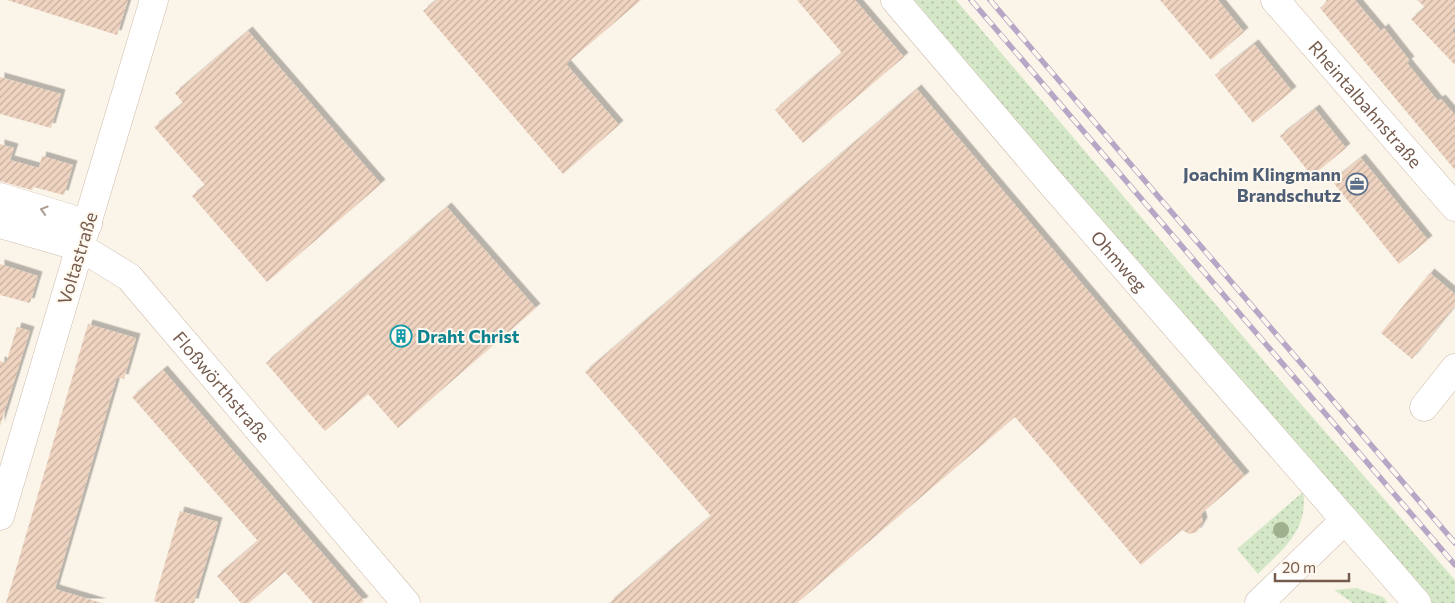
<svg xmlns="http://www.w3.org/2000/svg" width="1455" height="603" font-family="Commissioner,sans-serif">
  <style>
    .grass { fill: url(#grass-dots) }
    .building { fill: url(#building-hatch); filter: url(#shadow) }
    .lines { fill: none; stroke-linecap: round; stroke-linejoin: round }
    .minor-casing { stroke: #cdbcae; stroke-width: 29 }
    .tertiary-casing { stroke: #cdbcae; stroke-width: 29 }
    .secondary-casing { stroke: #d1beaf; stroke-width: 29 }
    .minor { stroke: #fff; stroke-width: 28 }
    .tertiary { stroke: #fff; stroke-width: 28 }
    .secondary { stroke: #fff; stroke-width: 28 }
    .rail-casing { stroke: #b7a6c5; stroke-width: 5.5 }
    .rail { stroke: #fef8ee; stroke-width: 4; stroke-dasharray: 11; stroke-linecap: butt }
    .tree { fill: #9fb08f }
    .oneway { stroke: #ac9d94 }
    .labels { text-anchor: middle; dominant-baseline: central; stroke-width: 4; stroke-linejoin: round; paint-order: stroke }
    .street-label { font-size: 18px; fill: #745b4d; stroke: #fef8ee }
    .service-label { font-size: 18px; font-weight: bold; fill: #4e5e75; stroke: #fef8ee; text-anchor: end }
    .culture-label { font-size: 18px; font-weight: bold; fill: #0d838f; stroke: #fef8ee; text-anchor: start }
  </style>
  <defs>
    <pattern id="grass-dots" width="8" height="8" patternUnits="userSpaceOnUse" patternTransform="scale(1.25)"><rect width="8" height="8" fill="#d4e8c7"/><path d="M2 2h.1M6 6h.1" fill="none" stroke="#b1bfa4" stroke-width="1.8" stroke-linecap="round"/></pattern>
    <pattern id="building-hatch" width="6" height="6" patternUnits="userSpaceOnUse" patternTransform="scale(1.25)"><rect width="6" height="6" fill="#efd4c1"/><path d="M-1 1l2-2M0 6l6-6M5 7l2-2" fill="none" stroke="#c6af9f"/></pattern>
    <filter id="shadow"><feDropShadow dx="4.5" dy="-4.5" stdDeviation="0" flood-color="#0004"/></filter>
  </defs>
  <rect width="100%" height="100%" fill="#fbf4e8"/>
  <g class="grass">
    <polygon points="914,0 956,0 1286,387 1455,580 1455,603 1433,603 1116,239"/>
    <path d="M1303 492C1309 530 1282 550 1258 574L1237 549Z"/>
    <polygon points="1356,588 1383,597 1388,603 1353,603 1334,590"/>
  </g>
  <g class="building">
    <polygon points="7,0 128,0 117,35"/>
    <polygon points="437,0 641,0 566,64 619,125 563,174 423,11"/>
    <polygon points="797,0 855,0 904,57 803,143 775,110 842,53"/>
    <polygon points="1160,0 1218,0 1244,32 1211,60"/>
    <polygon points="1326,0 1355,0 1381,31 1384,28 1410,61 1407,63 1438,101 1441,99 1455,115 1455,170 1320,8 1327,2"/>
    <polygon points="1417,0 1455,0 1455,27 1452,31 1455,34 1455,65 1411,19 1425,7"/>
    <polygon points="248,31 381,184 267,282 192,196 205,185 154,127 183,103 175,93"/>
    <polygon points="1254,44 1292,91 1253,123 1215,75"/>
    <polygon points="0,77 61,94 51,128 0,114"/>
    <polygon points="917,89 1245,476 1201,514 1203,522 1197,532 1189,534 1182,530 1141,565 1015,417 797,603 609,603 711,516 585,372"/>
    <polygon points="1315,109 1346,148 1312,176 1280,136"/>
    <polygon points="0,144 14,148 10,160 39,168 42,156 73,165 64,195 33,187 32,190 0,181"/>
    <polygon points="1361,158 1428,240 1399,264 1332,181"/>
    <polygon points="447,207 536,308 398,428 368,394 325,431 266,363"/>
    <polygon points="0,264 38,276 30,303 0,295"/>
    <polygon points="1430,273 1455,294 1455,306 1412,359 1381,333"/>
    <polygon points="88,324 136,338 124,379 117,377 55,589 102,603 6,603"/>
    <polygon points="17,327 30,331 0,426 0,361 6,363"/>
    <polygon points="163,370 364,601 361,603 313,603 285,572 249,603 241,603 217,576 258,541 132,397"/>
    <polygon points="180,511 218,522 194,603 161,603 154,601"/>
  </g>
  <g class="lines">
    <g class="minor-casing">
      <g id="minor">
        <path id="s1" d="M895 0 1051 183 1345 520"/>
        <path id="s2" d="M1275 0 1455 207"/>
        <polyline points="0,197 88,224"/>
        <polyline points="1424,407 1455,368"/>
        <polyline points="0,516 80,247"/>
      </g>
    </g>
    <g class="tertiary-casing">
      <g id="tertiary">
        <path id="s3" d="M80 247 129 277 406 603"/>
        <polyline points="1259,603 1345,520 1417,603"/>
      </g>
    </g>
    <g class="secondary-casing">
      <polyline id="secondary" points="0,224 80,247 154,0"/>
    </g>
    <use href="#minor" class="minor"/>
    <use href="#tertiary" class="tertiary"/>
    <use href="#secondary" class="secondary"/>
    <g class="rail-casing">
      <g id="rail">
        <polyline points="971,0 1455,565"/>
        <polyline points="990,0 1455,543"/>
      </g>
    </g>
    <use href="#rail" class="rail"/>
  </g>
  <circle class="tree" cx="1281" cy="530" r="8"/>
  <defs><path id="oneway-chevron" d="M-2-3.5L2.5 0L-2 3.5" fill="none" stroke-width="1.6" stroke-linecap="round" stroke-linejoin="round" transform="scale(1.25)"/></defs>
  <use class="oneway" href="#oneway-chevron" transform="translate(44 210) rotate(-163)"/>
  <defs>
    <g id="office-ring" transform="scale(1.125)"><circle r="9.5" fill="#fef8ee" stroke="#5c6f8a" stroke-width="1.5"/><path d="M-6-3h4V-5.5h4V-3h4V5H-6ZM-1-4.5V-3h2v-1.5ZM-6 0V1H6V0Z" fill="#5c6f8a"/></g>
    <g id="building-ring" transform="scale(1.125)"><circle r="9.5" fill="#fef8ee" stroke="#0f9aa8" stroke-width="1.5"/><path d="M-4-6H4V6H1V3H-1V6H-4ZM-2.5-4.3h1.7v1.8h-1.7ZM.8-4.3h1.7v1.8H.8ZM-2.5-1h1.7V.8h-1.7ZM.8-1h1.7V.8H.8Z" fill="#0f9aa8"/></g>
  </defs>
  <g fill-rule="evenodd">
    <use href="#office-ring" x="1357" y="184"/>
    <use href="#building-ring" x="401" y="336"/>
  </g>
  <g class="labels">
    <g class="street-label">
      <text stroke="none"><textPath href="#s2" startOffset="138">Rheintalbahnstraße</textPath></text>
      <text transform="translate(77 258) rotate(-73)">Voltastraße</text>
      <text stroke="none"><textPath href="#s1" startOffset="344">Ohmweg</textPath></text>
      <text stroke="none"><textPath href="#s3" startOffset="201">Floßwörthstraße</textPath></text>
    </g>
    <g class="service-label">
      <text x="1341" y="174">Joachim Klingmann<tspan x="1341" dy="21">Brandschutz</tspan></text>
    </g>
    <g class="culture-label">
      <text x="417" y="336">Draht Christ</text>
    </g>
  </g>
  <path d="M1275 573v8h74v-8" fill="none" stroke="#745b4d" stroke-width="2.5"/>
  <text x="1282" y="573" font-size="15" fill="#745b4d" stroke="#fef8ee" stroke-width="4" paint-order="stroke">20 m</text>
</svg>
